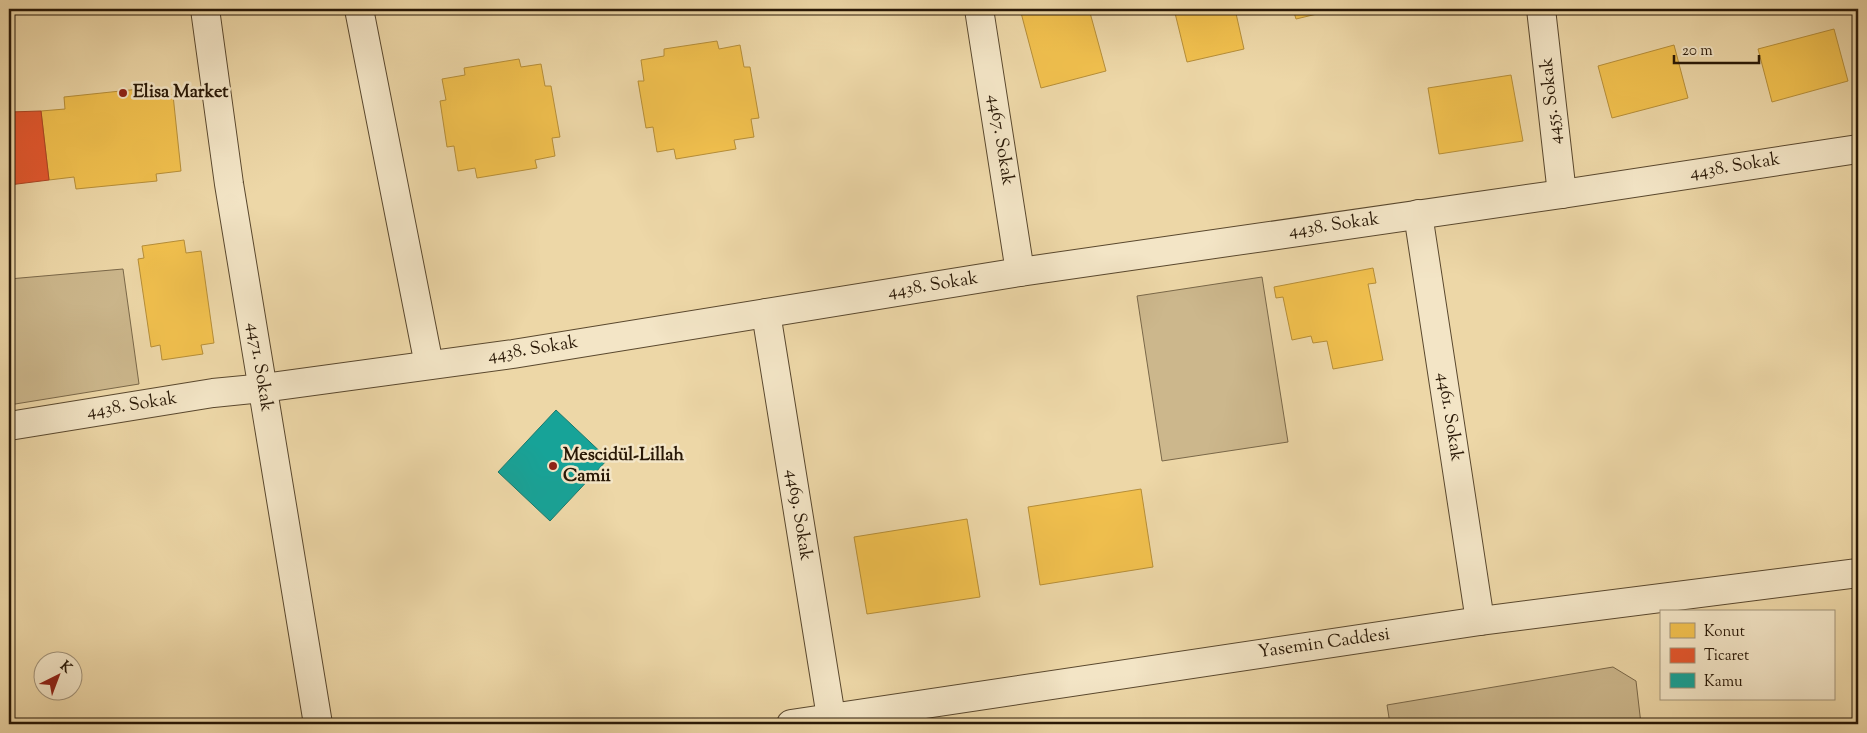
<svg xmlns="http://www.w3.org/2000/svg" width="1867" height="733" font-family="'Sorts Mill Goudy',serif">
  <style>
    .green { fill: #ccb78c; stroke: #7a6849 }
    .homes { fill: #f2c14e; stroke: #b68e38 }
    .shops { fill: #e4572e; stroke: #ac4422 }
    .public { fill: #17a398; stroke: #1c796c }
    .lines { fill: none; stroke-linecap: round; stroke-linejoin: round }
    .minor-casing { stroke: #5a482e; stroke-width: 30 }
    .minor { stroke: #f3e5c6; stroke-width: 28 }
    .poi-dot { fill: #8f2418; stroke: #f3e5c6; stroke-width: 2 }
    .labels { text-anchor: middle; dominant-baseline: central; stroke-width: 5; stroke-linejoin: round; paint-order: stroke }
    .poi-label { font-size: 18px; font-weight: bold; fill: #291806; stroke: #f3e5c6; text-anchor: start }
    .street-label { font-size: 18px; fill: #291806; stroke: #f3e5c6 }
  </style>
  <rect width="100%" height="100%" fill="#edd7a7"/>
  <filter id="stains"><feTurbulence type="fractalNoise" baseFrequency=".004" numOctaves="4"/><feColorMatrix values="0 0 0 0 .2 0 0 0 0 .09 0 0 0 0 .02 0 0 0 .5 -.17"/></filter>
  <radialGradient id="worn" r=".72"><stop offset=".6" stop-color="#630" stop-opacity="0"/><stop offset="1" stop-color="#630" stop-opacity=".3"/></radialGradient>
  <g class="green">
    <polygon points="123,269 139,384 9,405 9,279"/>
    <polygon points="1262,277 1288,442 1162,461 1137,296"/>
    <polygon points="1613,667 1636,681 1641,724 1390,724 1387,705"/>
  </g>
  <g class="homes">
    <polygon points="1020,9 1089,9 1106,71 1041,88"/>
    <polygon points="1174,9 1235,9 1244,49 1187,62"/>
    <polygon points="1293,9 1338,9 1296,19"/>
    <polygon points="1834,29 1848,81 1772,102 1758,49"/>
    <polygon points="717,41 719,49 740,45 744,67 750,67 759,118 751,119 754,137 734,140 736,149 676,159 674,149 657,152 653,127 646,128 638,81 644,81 641,60 664,56 664,49"/>
    <polygon points="1674,45 1688,98 1612,118 1598,66"/>
    <polygon points="519,59 521,67 541,64 545,86 551,86 560,137 552,138 555,156 535,160 537,168 477,178 475,168 458,171 454,146 447,147 440,101 446,100 442,79 465,75 464,68"/>
    <polygon points="1511,75 1523,141 1439,154 1428,88"/>
    <polygon points="149,88 150,97 173,95 181,171 156,174 157,181 76,189 74,177 49,180 41,111 65,109 64,97"/>
    <polygon points="184,240 186,253 201,251 214,343 201,345 203,354 162,360 160,345 151,347 138,259 144,258 142,246"/>
    <polygon points="1373,268 1376,283 1368,284 1383,360 1333,369 1327,341 1313,343 1311,336 1292,340 1283,297 1276,298 1274,287"/>
    <polygon points="1141,489 1153,567 1040,585 1028,507"/>
    <polygon points="967,519 980,597 867,614 854,537"/>
  </g>
  <polygon class="shops" points="41,111 49,180 9,185 9,112"/>
  <polygon class="public" points="556,410 608,459 550,521 498,472"/>
  <g class="lines">
    <g class="minor-casing">
      <g id="minor">
        <polyline points="205,9 229,184 318,724"/>
        <polyline points="359,9 429,365"/>
        <polyline points="979,9 1020,272"/>
        <polyline points="1541,9 1562,194"/>
        <polyline points="1418,214 1480,621"/>
        <polyline points="766,313 831,717"/>
        <polyline points="9,426 213,393 263,388 513,354 1020,272 1562,194 1858,149"/>
        <polyline points="791,724 1480,621 1858,573"/>
      </g>
    </g>
    <use href="#minor" class="minor"/>
  </g>
  <g class="poi-dot">
    <circle cx="123" cy="93" r="5"/>
    <circle cx="553" cy="466" r="5"/>
  </g>
  <g class="labels">
    <g class="poi-label">
      <text x="133" y="93">Elisa Market</text>
      <text x="563" y="456">Mescidül-Lillah<tspan x="563" dy="21">Camii</tspan></text>
    </g>
    <g class="street-label">
      <text transform="translate(1552 101) rotate(-96)">4455. Sokak</text>
      <text transform="translate(1000 140) rotate(81)">4467. Sokak</text>
      <text transform="translate(1735 167) rotate(-9)">4438. Sokak</text>
      <text transform="translate(1334 226) rotate(-8)">4438. Sokak</text>
      <text transform="translate(933 286) rotate(-9)">4438. Sokak</text>
      <text transform="translate(533 350) rotate(-9)">4438. Sokak</text>
      <text transform="translate(259 367) rotate(81)">4471. Sokak</text>
      <text transform="translate(132 406) rotate(-9)">4438. Sokak</text>
      <text transform="translate(1449 417) rotate(81)">4461. Sokak</text>
      <text transform="translate(798 515) rotate(81)">4469. Sokak</text>
      <text transform="translate(1324 644) rotate(-8)">Yasemin Caddesi</text>
    </g>
  </g>
  <rect width="1867" height="733" fill="none" stroke="#edd7a7" stroke-width="30"/>
  <rect x="10" y="10" width="1847" height="713" fill="none" stroke="#291806" stroke-width="2.5"/>
  <rect x="15" y="15" width="1837" height="703" fill="none" stroke="#291806"/>
  <rect x="1660" y="610" width="175" height="90" fill="#f3e5c6" stroke="#a29379"/>
  <rect x="1670" y="623" width="25" height="15" fill="#f2c14e" stroke="#a29379"/>
  <text x="1704" y="636" font-size="15" fill="#291806">Konut</text>
  <rect x="1670" y="648" width="25" height="15" fill="#e4572e" stroke="#a29379"/>
  <text x="1704" y="660" font-size="15" fill="#291806">Ticaret</text>
  <rect x="1670" y="673" width="25" height="15" fill="#17a398" stroke="#a29379"/>
  <text x="1704" y="686" font-size="15" fill="#291806">Kamu</text>
  <g transform="translate(58 676) rotate(42)"><circle r="24" fill="#f3e5c6" stroke="#a29379"/>
  <path d="M0-4L9 19L0 12L-9 19Z" fill="#8f2418"/>
  <text y="-8" font-size="14" font-weight="bold" text-anchor="middle" fill="#291806">K</text>
  </g>
  <path d="M1674 55v8h85v-8" fill="none" stroke="#291806" stroke-width="2.5"/>
  <text x="1682" y="55" font-size="15" fill="#291806" stroke="#f3e5c6" stroke-width="4" paint-order="stroke">20 m</text>
  <rect width="100%" height="100%" filter="url(#stains)"/>
  <rect width="100%" height="100%" fill="url(#worn)"/>
</svg>
